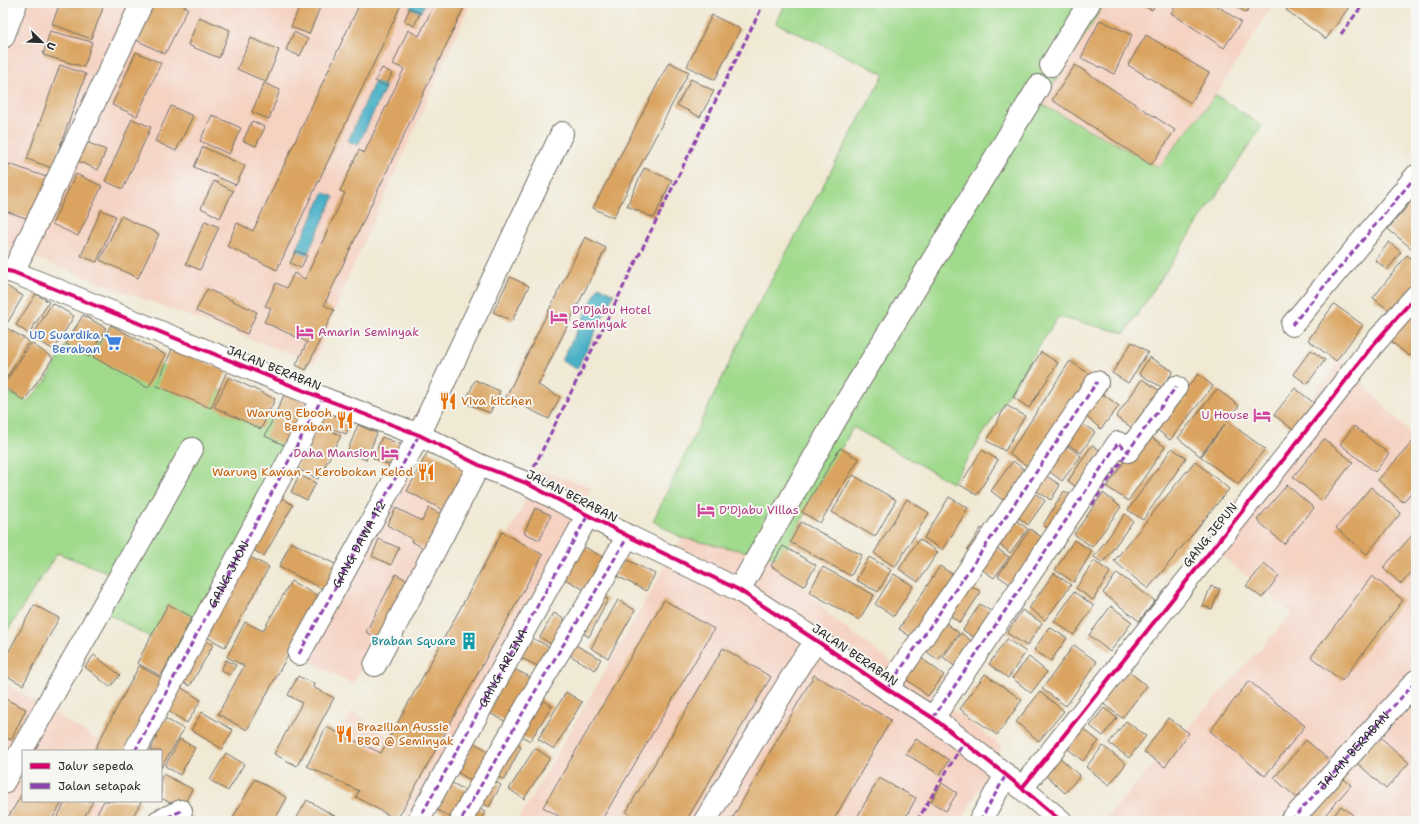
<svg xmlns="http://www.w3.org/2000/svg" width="1419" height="824" font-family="'Shantell Sans',sans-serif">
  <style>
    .built { fill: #f5d2c2 }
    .green { fill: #a0da8d; stroke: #66825c }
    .water { fill: #48b1c7; stroke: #3a6e79 }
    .building { fill: #daa461 }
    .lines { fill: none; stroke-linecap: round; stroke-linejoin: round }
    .minor-casing { stroke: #706e66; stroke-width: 24 }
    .minor { stroke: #fff; stroke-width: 22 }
    .quiet { stroke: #8e44ad; stroke-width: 3; stroke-dasharray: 6 3; stroke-linecap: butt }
    .cycleway-casing { stroke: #f6f6f2; stroke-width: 6 }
    .cycleway { stroke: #d6006c; stroke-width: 4 }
    .labels { text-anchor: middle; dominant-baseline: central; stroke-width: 4; stroke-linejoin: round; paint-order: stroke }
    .hotel-label { font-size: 12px; fill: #b23c85; stroke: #f6f6f2; text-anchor: start }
    .shop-label { font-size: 12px; fill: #366cbe; stroke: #f6f6f2; text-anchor: end }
    .street-label { font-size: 12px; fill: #2b2b2b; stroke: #f6f6f2 }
    .food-label { font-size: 12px; fill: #c56008; stroke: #f6f6f2; text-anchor: start }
    .culture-label { font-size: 12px; fill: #0d838f; stroke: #f6f6f2; text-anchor: end }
  </style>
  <rect width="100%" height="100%" fill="#f6f6f2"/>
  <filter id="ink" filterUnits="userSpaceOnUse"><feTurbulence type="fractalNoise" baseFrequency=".025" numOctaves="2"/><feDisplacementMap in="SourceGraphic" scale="8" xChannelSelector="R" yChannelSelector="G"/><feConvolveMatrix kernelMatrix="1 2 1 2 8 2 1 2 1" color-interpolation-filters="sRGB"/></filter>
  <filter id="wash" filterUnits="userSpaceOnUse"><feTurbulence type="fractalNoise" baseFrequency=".012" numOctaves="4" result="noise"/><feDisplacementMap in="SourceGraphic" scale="16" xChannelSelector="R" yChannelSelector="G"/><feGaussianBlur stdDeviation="0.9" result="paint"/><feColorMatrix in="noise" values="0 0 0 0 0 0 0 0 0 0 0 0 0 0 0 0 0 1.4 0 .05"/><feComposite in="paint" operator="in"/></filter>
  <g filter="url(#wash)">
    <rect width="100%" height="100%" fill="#f0e9d4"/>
    <g class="built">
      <polygon points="3,3 471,3 346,282 314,363 3,246"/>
      <polygon points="1105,3 1274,3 1216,95 1159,167 1041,104"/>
      <polygon points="1340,360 1416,439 1416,821 1365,821 1361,816 1356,821 1103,821 1292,614 1206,542"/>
      <polygon points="541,471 591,487 566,552 415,819 317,762 353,711 398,745"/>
      <polygon points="408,478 469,508 352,684 298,655 397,499"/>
      <polygon points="682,538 781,559 829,615 1002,747 961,821 518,821"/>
      <polygon points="3,682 116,751 23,751 23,801 109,801 99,821 3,821"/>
    </g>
    <g class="green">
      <polygon points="786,3 1105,3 1041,104 1159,167 1216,95 1262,126 1125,333 1058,317 952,483 853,427 781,559 682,538 653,521 755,310 884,74 776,23"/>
      <polygon points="76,326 267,412 280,433 303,446 184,656 101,610 120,577 57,553 3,638 3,394 5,391 28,401 47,380"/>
    </g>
    <g class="water">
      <polygon points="412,3 425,3 420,13 410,8"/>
      <polygon points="375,81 386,86 358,145 348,141"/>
      <polygon points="324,192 334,197 307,255 296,251"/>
      <polygon points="599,286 614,294 577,369 562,361"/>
    </g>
    <g id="blocks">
      <g class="building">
        <polygon points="60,3 89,3 103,8 91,39 52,24"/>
        <polygon points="144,3 178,3 188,8 165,54 128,36"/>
        <polygon points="301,3 316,3 321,5 309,34 291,27"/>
        <polygon points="360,3 402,3 277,270 227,246 237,223 253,231"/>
        <polygon points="435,3 466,3 324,305 334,310 306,370 296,365 307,342 264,322 271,308 265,306 276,283 287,288 294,273 305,279 345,193 340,191 359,150 364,153 404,69 393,64 408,30 419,36"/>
        <polygon points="1138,3 1156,3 1152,10"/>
        <polygon points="1178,3 1213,3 1241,22 1224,48 1171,13"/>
        <polygon points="1232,3 1252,3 1246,13"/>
        <polygon points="1291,3 1352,3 1326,39 1286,10"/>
        <polygon points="410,8 420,13 414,26 404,21"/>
        <polygon points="712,15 740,29 715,80 687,66"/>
        <polygon points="199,17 230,30 219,58 188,45"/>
        <polygon points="1100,20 1132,35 1114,74 1081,58"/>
        <polygon points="50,31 92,42 84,67 43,55"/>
        <polygon points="294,32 308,39 300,56 286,50"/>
        <polygon points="1146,35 1209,73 1191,103 1128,65"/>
        <polygon points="251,38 279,50 266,82 237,69"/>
        <polygon points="136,52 161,63 137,116 112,105"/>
        <polygon points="669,62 689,72 613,218 593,208"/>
        <polygon points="60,65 86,74 52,168 27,159"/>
        <polygon points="1075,65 1175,130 1151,165 1052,100"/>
        <polygon points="382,68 392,73 386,86 375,81"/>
        <polygon points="691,79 714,91 700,117 677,105"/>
        <polygon points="264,83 280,90 269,119 252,112"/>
        <polygon points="171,106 193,116 176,151 155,141"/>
        <polygon points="212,115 241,128 229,154 200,141"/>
        <polygon points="132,119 151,127 123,189 105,181"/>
        <polygon points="252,121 265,127 256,146 243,141"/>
        <polygon points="84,141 106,150 98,170 76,160"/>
        <polygon points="203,147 245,166 236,185 194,167"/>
        <polygon points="9,164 49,178 34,221 3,210 3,181"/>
        <polygon points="644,168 672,180 654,218 627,206"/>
        <polygon points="76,174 102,186 78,236 52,224"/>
        <polygon points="214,181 233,191 220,218 201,208"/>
        <polygon points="1414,198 1416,200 1416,252 1388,229"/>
        <polygon points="101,210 116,216 97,262 81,256"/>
        <polygon points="121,216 159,234 138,278 100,260"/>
        <polygon points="205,221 219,227 200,270 186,264"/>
        <polygon points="585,237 606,248 538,385 560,397 549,419 519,404 517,407 504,401"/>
        <polygon points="1389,242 1401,252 1387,270 1375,260"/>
        <polygon points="296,251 307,255 301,268 290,263"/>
        <polygon points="1407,255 1416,262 1416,286 1394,314 1373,298"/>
        <polygon points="510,277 529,286 512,321 493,312"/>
        <polygon points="3,284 23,296 8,322 3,319"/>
        <polygon points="207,289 257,312 247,334 196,311"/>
        <polygon points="36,294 49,302 29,334 16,325"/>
        <polygon points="1416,300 1416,347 1409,356 1386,337"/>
        <polygon points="52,303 74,316 54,350 32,337"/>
        <polygon points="1334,304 1363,325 1336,361 1308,340"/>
        <polygon points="83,315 106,328 89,357 66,344"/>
        <polygon points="111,325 166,355 148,388 93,357"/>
        <polygon points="5,327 29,341 7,377 3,374 3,330"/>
        <polygon points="1132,342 1148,352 1128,383 1112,373"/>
        <polygon points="31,343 53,358 24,401 3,386"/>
        <polygon points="172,349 227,371 211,408 157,386"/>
        <polygon points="1311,350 1325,360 1307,384 1293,374"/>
        <polygon points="1041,352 1058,363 1029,408 1013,397"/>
        <polygon points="1149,357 1173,371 1163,388 1139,374"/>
        <polygon points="1070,361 1096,378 1035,471 1009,454"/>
        <polygon points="1198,374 1213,386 1170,440 1155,428"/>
        <polygon points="229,377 275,399 261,429 214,407"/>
        <polygon points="1142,379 1160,391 1134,429 1116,417"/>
        <polygon points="475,380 500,391 490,413 465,403"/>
        <polygon points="1295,388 1315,404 1294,430 1274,415"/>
        <polygon points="1217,389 1239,406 1227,421 1265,449 1238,484 1201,457 1225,424 1200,456 1178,438"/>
        <polygon points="1100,392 1119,406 1101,429 1083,414"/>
        <polygon points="285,393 311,405 290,448 265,436"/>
        <polygon points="325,404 353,415 346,434 318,423"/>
        <polygon points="1006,405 1025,416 1005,451 987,441"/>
        <polygon points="1079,422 1095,432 1081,453 1065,442"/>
        <polygon points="319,424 341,436 318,479 296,468"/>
        <polygon points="358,425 377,433 366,460 347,452"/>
        <polygon points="1354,426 1389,454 1375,472 1340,444"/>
        <polygon points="1144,432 1165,447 1128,501 1107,487"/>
        <polygon points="382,437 407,447 398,469 373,458"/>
        <polygon points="1416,438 1416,487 1403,502 1378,480"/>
        <polygon points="1324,439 1353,462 1322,501 1293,477"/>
        <polygon points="1065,444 1081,456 1062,481 1046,469"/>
        <polygon points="1092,445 1108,456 1083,492 1068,481"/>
        <polygon points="840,448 859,459 820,523 802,512"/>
        <polygon points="1172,448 1186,458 1143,520 1128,510"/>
        <polygon points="982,450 998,460 977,495 960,485"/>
        <polygon points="428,451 467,471 447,512 407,491"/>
        <polygon points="1013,461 1030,474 1008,504 991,491"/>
        <polygon points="1195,461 1229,489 1148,589 1114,561"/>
        <polygon points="299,475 316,483 307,500 291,492"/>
        <polygon points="853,475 896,500 875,537 832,512"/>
        <polygon points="1045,475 1060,485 1051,500 1035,490"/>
        <polygon points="1287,485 1314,508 1284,544 1257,520"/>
        <polygon points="1371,487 1401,513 1367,554 1336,528"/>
        <polygon points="1032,491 1045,501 1028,525 1015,515"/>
        <polygon points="1064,491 1077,499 1056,533 1043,525"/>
        <polygon points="1103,493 1121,507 1092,547 1074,534"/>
        <polygon points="277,495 293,505 264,556 248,547"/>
        <polygon points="949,497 968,508 943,550 924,538"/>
        <polygon points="907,499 929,513 895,567 874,553"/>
        <polygon points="396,508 422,521 429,508 444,516 427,550 411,541 412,539 387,525"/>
        <polygon points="535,508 551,515 540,540 524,533"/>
        <polygon points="1125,514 1133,521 1103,563 1094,557"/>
        <polygon points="1014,519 1028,529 1010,553 997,542"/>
        <polygon points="801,522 862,555 851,576 790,542"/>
        <polygon points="981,528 991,535 977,556 967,550"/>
        <polygon points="1030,529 1050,543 1018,590 998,576"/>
        <polygon points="502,532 543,555 397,820 356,797 359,791 307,766 326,727 381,753"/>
        <polygon points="1415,532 1416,567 1401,584 1383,568"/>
        <polygon points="379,539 399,548 391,565 372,556"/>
        <polygon points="919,539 938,552 918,582 899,569"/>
        <polygon points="1074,540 1092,551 1074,582 1055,570"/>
        <polygon points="291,542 343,568 331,593 279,567"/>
        <polygon points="576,542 608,560 590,593 558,575"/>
        <polygon points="992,545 1009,557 994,578 977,566"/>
        <polygon points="783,546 816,565 804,586 771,566"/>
        <polygon points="244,554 269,567 225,647 201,634"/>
        <polygon points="869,557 891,570 878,592 856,580"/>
        <polygon points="624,558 655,574 646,591 615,575"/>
        <polygon points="1094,561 1110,572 1093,600 1076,588"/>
        <polygon points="1264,564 1279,576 1262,598 1246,586"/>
        <polygon points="940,566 958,578 917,641 899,629"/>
        <polygon points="823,567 874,595 859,620 809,592"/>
        <polygon points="1054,573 1071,585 1045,620 1029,608"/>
        <polygon points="1117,573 1155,601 1139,621 1103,593"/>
        <polygon points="396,574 408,581 379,639 366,632"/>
        <polygon points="894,574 913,586 894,616 875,604"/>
        <polygon points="1372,576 1403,600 1342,681 1311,657"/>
        <polygon points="291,581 320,597 247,730 218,714 244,666 227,657 245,622 263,631"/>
        <polygon points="968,584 981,592 960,623 948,614"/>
        <polygon points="1211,586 1220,589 1212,609 1203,606"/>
        <polygon points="1074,592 1094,606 1074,635 1054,621"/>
        <polygon points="597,594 608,599 589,637 579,631"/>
        <polygon points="618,600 635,610 608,658 591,648"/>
        <polygon points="664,600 714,629 601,821 567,821 543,807"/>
        <polygon points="168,604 192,617 161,676 137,663"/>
        <polygon points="980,604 998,616 981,642 963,630"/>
        <polygon points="34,605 59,618 23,685 3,674 3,662"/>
        <polygon points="1111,606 1132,622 1110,652 1089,635"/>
        <polygon points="1022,610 1042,623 1027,646 1007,633"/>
        <polygon points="554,613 567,621 552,645 540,637"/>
        <polygon points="943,621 959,633 938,660 922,648"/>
        <polygon points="1049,627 1067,638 1051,661 1034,650"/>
        <polygon points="961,633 979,647 961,671 943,657"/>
        <polygon points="526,635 556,650 546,670 515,655"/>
        <polygon points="200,638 213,645 190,686 178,679"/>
        <polygon points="1007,639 1026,652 1008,678 989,664"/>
        <polygon points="570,642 601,659 595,670 564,652"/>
        <polygon points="1074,645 1097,662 1066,706 1042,689"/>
        <polygon points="723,648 771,677 686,821 642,821 626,812"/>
        <polygon points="94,655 120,675 110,687 85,667"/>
        <polygon points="917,655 944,675 928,696 902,676"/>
        <polygon points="1029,657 1047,672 1031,693 1012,678"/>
        <polygon points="226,660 236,665 230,675 221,670"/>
        <polygon points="139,666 163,679 125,751 94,751"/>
        <polygon points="510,667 536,680 513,725 487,712"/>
        <polygon points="1127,670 1147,686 1122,718 1101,702"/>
        <polygon points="985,674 1022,700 997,735 960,709"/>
        <polygon points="814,675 891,720 833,821 731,821"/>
        <polygon points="298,676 314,684 313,687 334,698 297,766 274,754 302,703 288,695"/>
        <polygon points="1249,681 1305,726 1265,776 1210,731"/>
        <polygon points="177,685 201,700 187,723 162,707"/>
        <polygon points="566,692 582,702 554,749 538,739"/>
        <polygon points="1040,692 1064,711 1039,741 1016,722"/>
        <polygon points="537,696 552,706 530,741 515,732"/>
        <polygon points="3,698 26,709 11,740 3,736"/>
        <polygon points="1104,708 1117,718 1103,736 1090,726"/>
        <polygon points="202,712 233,730 222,749 191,730"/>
        <polygon points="157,714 184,729 161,768 161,751 150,751 157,737 147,731"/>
        <polygon points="1168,718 1189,733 1165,767 1144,752"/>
        <polygon points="1126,721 1146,736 1129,758 1109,743"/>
        <polygon points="1083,729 1099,741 1083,761 1068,749"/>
        <polygon points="1379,736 1409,763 1386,789 1356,762"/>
        <polygon points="180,739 195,748 180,775 165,766"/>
        <polygon points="916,739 949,760 940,775 906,754"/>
        <polygon points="1306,740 1330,761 1297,798 1274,778"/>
        <polygon points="510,741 521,747 504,780 492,773"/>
        <polygon points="474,743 492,753 476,783 458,773"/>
        <polygon points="1103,746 1126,764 1109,785 1086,767"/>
        <polygon points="535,748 550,758 524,799 509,789"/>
        <polygon points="226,753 244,764 228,791 210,780"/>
        <polygon points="1058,756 1080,776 1065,793 1043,773"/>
        <polygon points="163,774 192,789 182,809 161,798 161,779"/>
        <polygon points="1338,774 1351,785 1320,821 1314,821 1305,813"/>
        <polygon points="879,778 916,798 904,821 855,821"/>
        <polygon points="255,779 287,798 274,821 231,821"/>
        <polygon points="445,779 472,794 457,821 430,806"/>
        <polygon points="490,779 501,785 489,807 478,800"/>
        <polygon points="942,783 957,793 946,811 931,802"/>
        <polygon points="23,792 23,801 63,801 51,821 6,821"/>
        <polygon points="307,800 340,819 339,821 295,821"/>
        <polygon points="66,801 93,801 82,821 55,821"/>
        <polygon points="104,801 139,801 141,802 130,821 93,821"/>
        <polygon points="472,805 485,812 480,821 463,821"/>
        <polygon points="1341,806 1353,815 1348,821 1330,821"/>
        <polygon points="187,814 199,821 183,821"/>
      </g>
    </g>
  </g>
  <g filter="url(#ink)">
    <use href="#blocks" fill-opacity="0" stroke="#706e66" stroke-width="1"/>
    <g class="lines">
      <g class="minor-casing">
        <g id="minor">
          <polyline points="3,37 16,3"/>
          <polyline points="1051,65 1089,3"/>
          <polyline points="3,270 13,272 322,398 419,435 479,465 526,483 628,536 739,590 817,641 887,689 933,718 1006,775 1061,821"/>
          <polyline points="13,272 142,3"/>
          <polyline points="1292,325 1416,176"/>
          <polyline points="739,590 837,417 1039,86"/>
          <path id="s1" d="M299 654 419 435 562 133"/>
          <polyline points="375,665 479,465"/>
          <polyline points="887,689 1022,493 1097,382"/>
          <polyline points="933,718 1118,443 1128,451 1176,387"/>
          <polyline points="135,751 322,398"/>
          <polyline points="3,783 192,449"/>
          <polyline points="1022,788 1333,397 1372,346 1416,296"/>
          <polyline points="462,818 543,678 587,606 628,536"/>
          <polyline points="159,821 181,811"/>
          <path id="s2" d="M418 821 588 515"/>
          <polyline points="705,821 801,662 817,641"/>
          <polyline points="980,821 1006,775"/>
          <path id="s3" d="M1291 821 1416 681"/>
        </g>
      </g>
      <use href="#minor" class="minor"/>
      <g class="quiet">
        <polyline points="1341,34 1364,3"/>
        <polyline points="1292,325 1416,176"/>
        <polyline points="526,483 764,3"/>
        <polyline points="1092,505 1128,451"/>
        <polyline points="299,654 419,435"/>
        <polyline points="887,689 1022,493 1097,382"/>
        <polyline points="933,718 1118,443 1128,451 1176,387"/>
        <path id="s4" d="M135 751 322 398"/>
        <polyline points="462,818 543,678 587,606 628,536"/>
        <polyline points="159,821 181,811"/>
        <polyline points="418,821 588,515"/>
        <polyline points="917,821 964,742"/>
        <polyline points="980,821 1006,775"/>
        <polyline points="1291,821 1416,681"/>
      </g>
      <g class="cycleway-casing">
        <g id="cycleway">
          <polyline points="3,270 13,272 322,398 419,435 479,465 526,483 628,536 739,590 817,641 887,689 933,718 1006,775 1061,821"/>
          <polyline points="1022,788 1333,397 1372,346 1416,296"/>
        </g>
      </g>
      <use href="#cycleway" class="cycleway"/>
    </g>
  </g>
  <defs>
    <g id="hotel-bare" transform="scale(1.38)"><path d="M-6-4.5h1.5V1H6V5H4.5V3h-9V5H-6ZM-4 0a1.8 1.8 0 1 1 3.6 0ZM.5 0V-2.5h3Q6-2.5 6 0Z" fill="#d1479c" stroke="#f6f6f2" stroke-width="2.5" paint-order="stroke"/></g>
    <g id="supermarket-bare" transform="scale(1.38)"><path d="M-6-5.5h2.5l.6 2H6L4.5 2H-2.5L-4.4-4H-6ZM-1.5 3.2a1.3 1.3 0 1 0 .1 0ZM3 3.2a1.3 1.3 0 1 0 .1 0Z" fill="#3f7fe0" stroke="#f6f6f2" stroke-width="2.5" paint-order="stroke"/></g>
    <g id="restaurant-bare" transform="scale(1.38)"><path d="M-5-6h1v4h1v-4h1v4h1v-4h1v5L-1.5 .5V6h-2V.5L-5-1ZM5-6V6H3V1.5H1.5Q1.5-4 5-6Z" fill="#e8710a" stroke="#f6f6f2" stroke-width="2.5" paint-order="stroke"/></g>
    <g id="building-bare" transform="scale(1.38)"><path d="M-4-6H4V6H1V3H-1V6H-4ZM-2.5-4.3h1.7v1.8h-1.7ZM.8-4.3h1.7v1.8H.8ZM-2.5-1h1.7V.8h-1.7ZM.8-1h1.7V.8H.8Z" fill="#0f9aa8" stroke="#f6f6f2" stroke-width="2.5" paint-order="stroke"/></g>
  </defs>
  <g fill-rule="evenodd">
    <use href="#hotel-bare" x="559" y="317"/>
    <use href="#hotel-bare" x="305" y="332"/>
    <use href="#supermarket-bare" x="113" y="342"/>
    <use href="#restaurant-bare" x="448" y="401"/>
    <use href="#hotel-bare" x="1262" y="415"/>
    <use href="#restaurant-bare" x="345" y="420"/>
    <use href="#hotel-bare" x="390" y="453"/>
    <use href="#restaurant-bare" x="426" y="472"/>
    <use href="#hotel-bare" x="706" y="510"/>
    <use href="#building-bare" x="469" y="641"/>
    <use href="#restaurant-bare" x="344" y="734"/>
  </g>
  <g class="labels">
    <g class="hotel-label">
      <text x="572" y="310">D'Djabu Hotel<tspan x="572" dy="14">Seminyak</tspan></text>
      <text x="318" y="332">Amarin Seminyak</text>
      <text x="1249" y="415" text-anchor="end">U House</text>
      <text x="377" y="453" text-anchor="end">Daha Mansion</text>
      <text x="719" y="510">D'Djabu Villas</text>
    </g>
    <g class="shop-label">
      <text x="100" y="335">UD Suardika<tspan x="100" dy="14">Beraban</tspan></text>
    </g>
    <g class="street-label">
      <text transform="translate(274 368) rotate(22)">JALAN BERABAN</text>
      <text transform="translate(572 496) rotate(27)">JALAN BERABAN</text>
      <text transform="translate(1210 535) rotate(-51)">GANG JEPUN</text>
      <text stroke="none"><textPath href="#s1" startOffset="125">GANG DAWA 112</textPath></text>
      <text stroke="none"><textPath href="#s4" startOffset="200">GANG JHON</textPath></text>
      <text transform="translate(855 655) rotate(34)">JALAN BERABAN</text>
      <text stroke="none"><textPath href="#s2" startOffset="175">GANG ARLINA</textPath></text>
      <text stroke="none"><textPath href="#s3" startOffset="94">JALAN BERABAN</textPath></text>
    </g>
    <g class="food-label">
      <text x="461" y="401">Viva kitchen</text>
      <text x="332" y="413" text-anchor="end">Warung Ebooh<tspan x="332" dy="14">Beraban</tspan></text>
      <text x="413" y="472" text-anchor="end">Warung Kawan - Kerobokan Kelod</text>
      <text x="357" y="727">Brazilian Aussie<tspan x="357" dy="14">BBQ @ Seminyak</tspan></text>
    </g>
    <g class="culture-label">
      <text x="456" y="641">Braban Square</text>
    </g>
  </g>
  <rect width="1419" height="824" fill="none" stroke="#f6f6f2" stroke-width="16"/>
  <rect x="22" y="750" width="140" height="52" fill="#f6f6f2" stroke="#a5a5a2"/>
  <rect x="30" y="763" width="20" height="6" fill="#d6006c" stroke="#a5a5a2"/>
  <text x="58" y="770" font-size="12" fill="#2b2b2b">Jalur sepeda</text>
  <rect x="30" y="783" width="20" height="6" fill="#8e44ad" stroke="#a5a5a2"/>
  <text x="58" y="790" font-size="12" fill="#2b2b2b">Jalan setapak</text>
  <g transform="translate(42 42) rotate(113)" stroke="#f6f6f2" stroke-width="3" paint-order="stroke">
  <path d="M0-3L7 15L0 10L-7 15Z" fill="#2b2b2b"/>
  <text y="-6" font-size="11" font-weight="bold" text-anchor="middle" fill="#2b2b2b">U</text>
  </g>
</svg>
